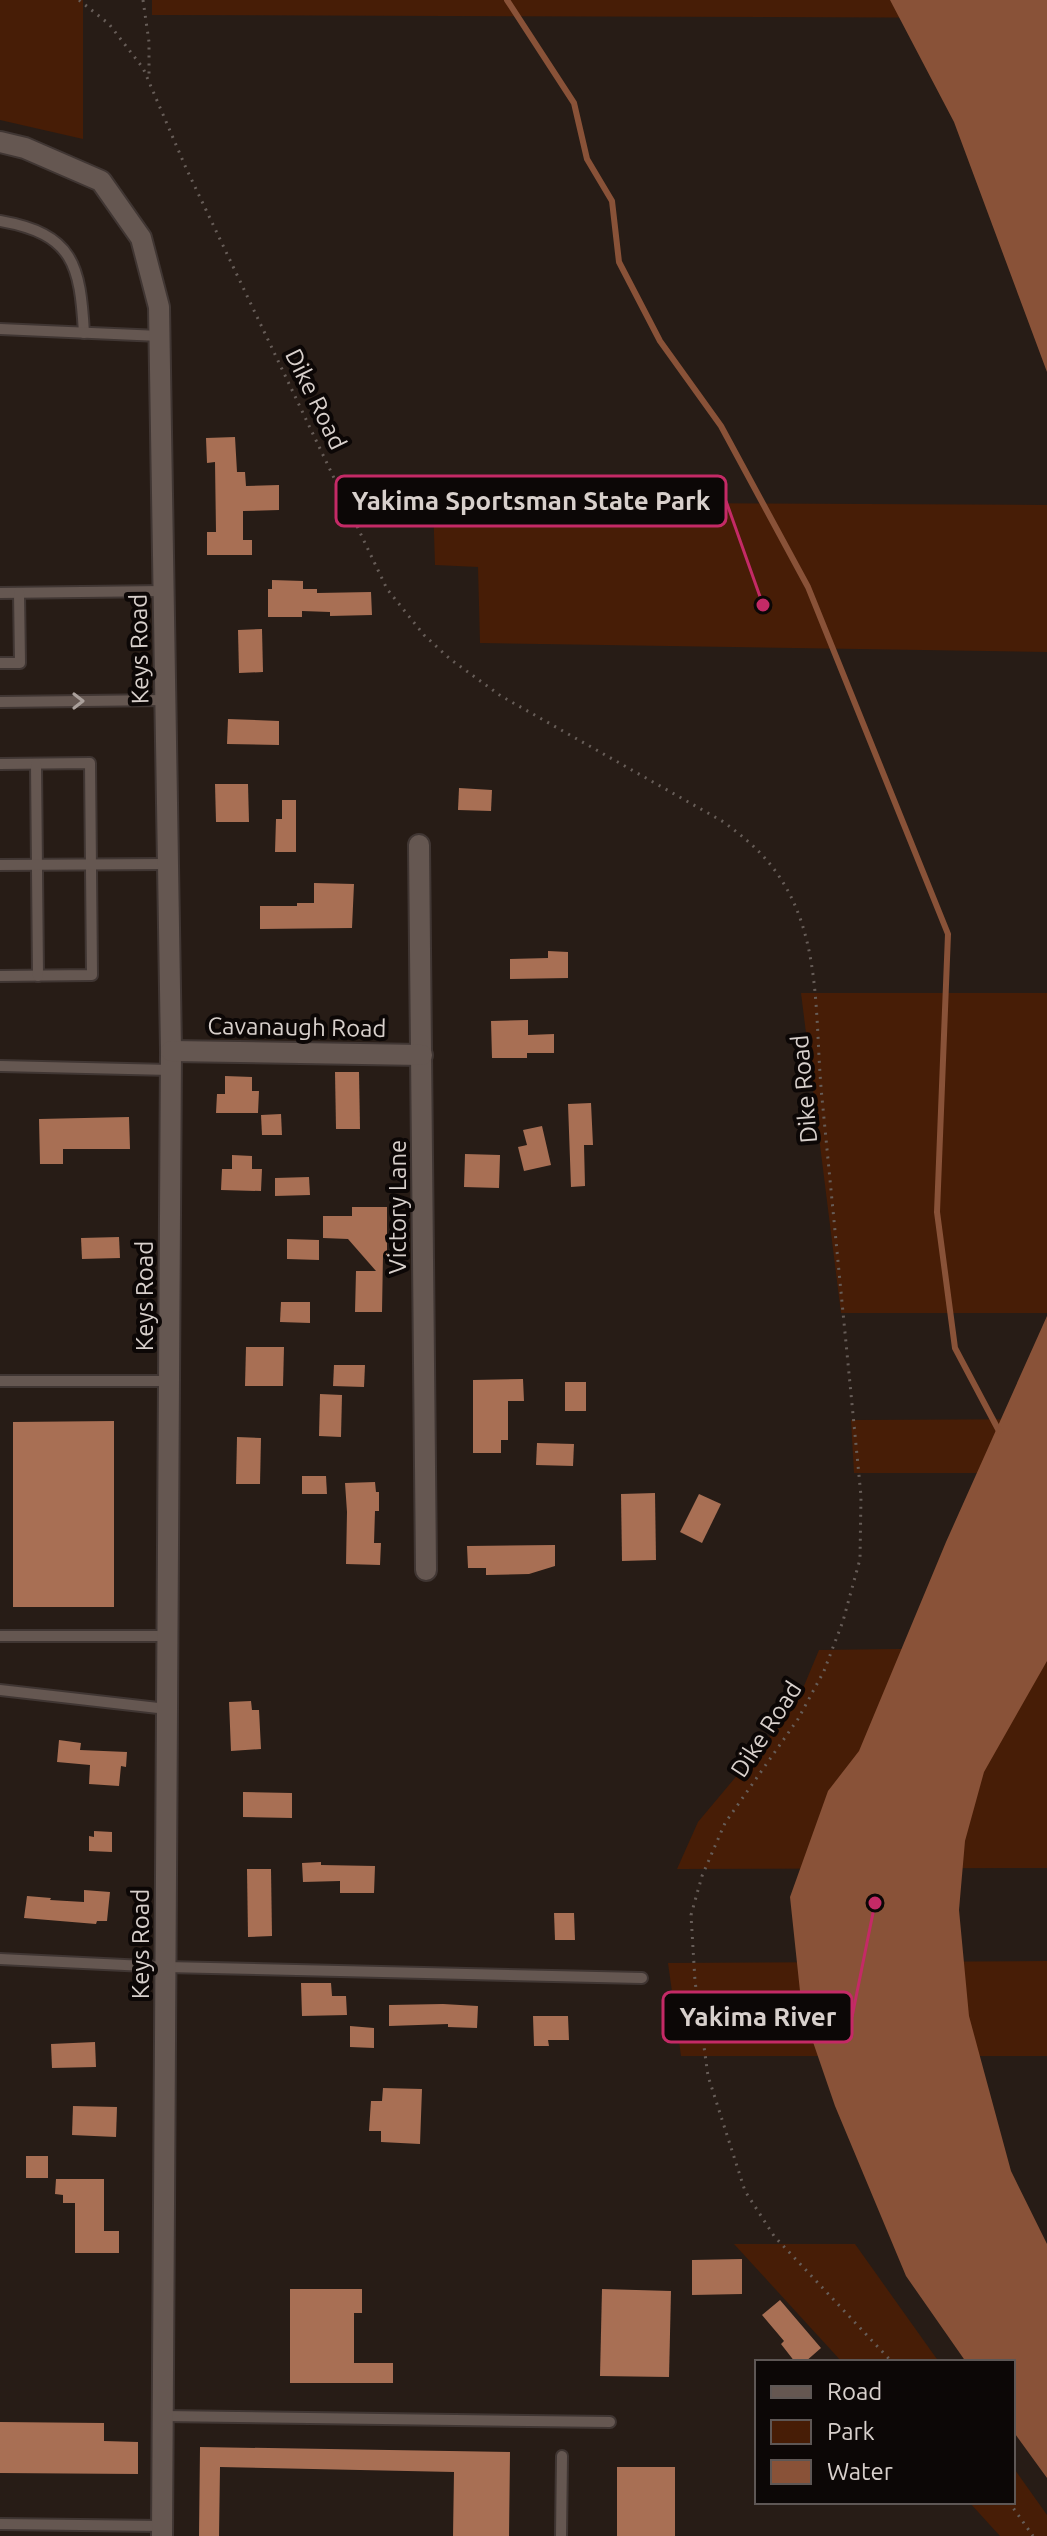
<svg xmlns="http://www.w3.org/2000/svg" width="1047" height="2536" font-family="Ubuntu,sans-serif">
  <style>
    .green { fill: #471d06 }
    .water { fill: #895238 }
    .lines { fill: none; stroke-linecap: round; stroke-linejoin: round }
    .stream { stroke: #895238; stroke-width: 6 }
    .building { fill: #a86f54 }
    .lane-casing { stroke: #403633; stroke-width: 14 }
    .street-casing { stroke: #403633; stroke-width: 24 }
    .path { stroke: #675d58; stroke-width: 3; stroke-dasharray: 2 6; stroke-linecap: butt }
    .lane { stroke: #655751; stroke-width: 10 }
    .street { stroke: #655751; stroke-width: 20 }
    .oneway { stroke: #aaa09b }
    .labels { text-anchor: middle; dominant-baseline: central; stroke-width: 8; stroke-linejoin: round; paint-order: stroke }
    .street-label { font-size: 24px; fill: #d8d0cc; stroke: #0c0706 }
    .leader { fill: none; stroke: #c42a66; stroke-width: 3 }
    .callout-dot { fill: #c42a66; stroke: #0c0706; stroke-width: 3 }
    .callout { fill: #0c0706; stroke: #c42a66; stroke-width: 3 }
    .callout-label { font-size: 26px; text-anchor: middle; font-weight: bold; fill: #d8d0cc }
  </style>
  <rect width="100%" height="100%" fill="#271c16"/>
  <g class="green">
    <polygon points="0,0 83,0 83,139 0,120"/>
    <polygon points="152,0 1047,0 1047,18 152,15"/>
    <polygon points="433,502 1047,505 1047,652 480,643 478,567 435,565"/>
    <polygon points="801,993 1047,993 1047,1313 841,1313"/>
    <polygon points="1047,1419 1047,1473 854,1473 851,1420"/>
    <polygon points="1047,1647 1047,1868 677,1869 698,1822 796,1705 819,1650"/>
    <polygon points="1047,1961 1047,2056 681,2056 668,1963"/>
    <polygon points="734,2244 855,2244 939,2362 842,2362"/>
    <polygon points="1013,2467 1047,2515 1047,2536 1000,2536 969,2502 1013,2502"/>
  </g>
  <g class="water">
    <polygon points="890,0 1047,0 1047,372 954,122"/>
    <polygon points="1047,1316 1047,1661 984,1772 965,1841 959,1910 969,2016 1011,2171 1047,2244 1047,2478 1013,2431 1013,2362 966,2362 906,2276 835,2106 802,2010 790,1897 828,1791 859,1751 946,1542"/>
  </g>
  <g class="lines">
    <polyline class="stream" points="507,0 574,103 587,159 612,201 619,262 660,341 721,426 808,587 948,934 937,1212 955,1348 999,1431"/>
  </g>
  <g class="building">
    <polygon points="235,437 237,472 245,472 246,486 279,485 279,510 243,511 243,540 252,540 252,555 207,555 207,532 216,532 215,462 207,463 206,438"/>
    <polygon points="272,580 303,581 303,589 317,589 317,593 371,592 372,615 330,616 330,612 302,611 302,617 268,617 268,589 272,589"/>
    <polygon points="262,629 263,672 239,673 238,630"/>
    <polygon points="228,719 279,721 279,745 227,744"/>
    <polygon points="215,784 248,784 249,822 216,822"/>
    <polygon points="459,788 492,790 491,811 458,810"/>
    <polygon points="282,800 296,800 296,852 275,852 276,819 282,819"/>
    <polygon points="314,883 354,884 352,928 260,929 260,906 297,906 297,903 314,903"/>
    <polygon points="548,951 568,952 568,978 510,979 510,959 548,958"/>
    <polygon points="528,1020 528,1035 554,1034 554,1053 527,1053 527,1058 492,1058 491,1021"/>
    <polygon points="335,1072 359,1072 360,1129 336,1129"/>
    <polygon points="225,1076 252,1077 252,1091 259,1091 258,1113 216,1113 217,1094 225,1094"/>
    <polygon points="591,1103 593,1145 584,1145 585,1186 571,1187 568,1104"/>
    <polygon points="281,1114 282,1135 262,1135 261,1115"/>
    <polygon points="129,1117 130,1149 63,1149 63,1164 40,1164 39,1119"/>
    <polygon points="542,1126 551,1165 524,1171 518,1147 527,1145 523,1130"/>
    <polygon points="465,1154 500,1155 499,1188 464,1187"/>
    <polygon points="232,1155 252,1156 252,1169 262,1169 261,1191 221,1190 222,1169 232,1169"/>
    <polygon points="309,1177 310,1195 275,1196 275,1178"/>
    <polygon points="352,1207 387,1207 387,1255 383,1255 382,1312 355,1312 356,1271 376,1271 348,1239 323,1238 323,1216 352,1216"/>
    <polygon points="119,1237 120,1258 82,1259 81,1238"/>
    <polygon points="287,1239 319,1240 319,1260 287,1259"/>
    <polygon points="281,1302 310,1302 310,1323 280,1322"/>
    <polygon points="246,1347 284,1347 283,1386 245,1386"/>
    <polygon points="334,1365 365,1365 364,1387 333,1386"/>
    <polygon points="523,1379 524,1401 508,1401 508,1440 501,1440 501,1453 473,1453 473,1380"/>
    <rect x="565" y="1382" width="21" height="29"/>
    <polygon points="320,1394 342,1395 341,1437 319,1436"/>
    <polygon points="114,1421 114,1607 13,1607 13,1422"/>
    <polygon points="237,1437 261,1438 260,1484 236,1484"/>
    <polygon points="537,1443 574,1444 573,1466 536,1465"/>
    <polygon points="302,1476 326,1476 327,1494 302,1494"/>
    <polygon points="375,1482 376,1492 379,1492 379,1511 375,1511 374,1543 381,1543 380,1565 346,1564 347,1512 345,1483"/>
    <polygon points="655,1493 656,1560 622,1561 621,1494"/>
    <polygon points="699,1494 721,1504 702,1543 680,1532"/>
    <polygon points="555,1545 555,1566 529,1574 486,1575 486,1568 468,1568 467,1546"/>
    <polygon points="251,1701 252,1710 259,1710 261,1749 231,1751 229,1702"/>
    <polygon points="59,1740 81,1743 80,1750 127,1752 126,1767 121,1766 119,1786 89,1784 90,1765 57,1762"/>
    <polygon points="243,1792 292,1793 292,1818 243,1817"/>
    <polygon points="94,1831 112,1832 112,1852 89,1851 89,1836 94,1837"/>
    <polygon points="321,1862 321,1865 375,1866 374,1893 340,1893 340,1881 303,1882 302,1863"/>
    <polygon points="247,1869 271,1869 272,1936 248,1937"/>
    <polygon points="84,1890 110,1892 107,1921 97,1921 96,1924 24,1918 27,1896 51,1898 50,1900 84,1902"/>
    <polygon points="554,1913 574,1913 575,1940 555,1940"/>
    <polygon points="301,1983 331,1983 332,1996 346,1996 347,2015 302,2016"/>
    <polygon points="443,2004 478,2006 477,2028 448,2027 448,2024 389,2026 389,2005"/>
    <polygon points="533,2016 568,2016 569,2040 548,2040 549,2046 534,2046"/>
    <polygon points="350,2026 374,2028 374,2048 350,2047"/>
    <polygon points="95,2042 96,2067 52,2068 51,2044"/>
    <polygon points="383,2088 422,2089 420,2144 381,2142 381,2131 369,2131 371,2101 382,2101"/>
    <polygon points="73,2106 117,2107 116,2137 72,2135"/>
    <rect x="26" y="2156" width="22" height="22"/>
    <polygon points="56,2179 104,2179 104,2231 119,2231 119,2253 75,2253 75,2203 63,2203 63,2195 55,2194"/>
    <polygon points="742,2259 742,2294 692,2295 692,2260"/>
    <polygon points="290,2289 362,2289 362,2313 354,2313 354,2363 393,2363 393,2383 290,2383"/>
    <polygon points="602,2289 671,2291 669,2377 600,2376"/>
    <polygon points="780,2300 821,2348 805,2362 795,2362 781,2344 784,2341 762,2315"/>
    <polygon points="0,2422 104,2423 104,2441 138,2442 138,2474 0,2473"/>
    <polygon points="200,2447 510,2452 509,2536 453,2536 454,2472 220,2467 219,2536 199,2536"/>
    <rect x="617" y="2467" width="58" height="69"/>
  </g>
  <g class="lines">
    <g class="lane-casing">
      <g id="lane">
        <path d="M0 221C74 234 80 265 84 333"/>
        <polyline points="0,329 160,336"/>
        <polyline points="0,593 164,591"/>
        <polyline points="0,663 20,663 19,593"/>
        <polyline points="0,702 166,700"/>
        <polyline points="0,764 90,763 92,975 0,976"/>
        <polyline points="36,764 38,976"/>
        <polyline points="0,865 169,864"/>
        <polyline points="0,1066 171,1070"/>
        <polyline points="0,1381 169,1381"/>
        <polyline points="0,1636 168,1636"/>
        <polyline points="0,1690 167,1709"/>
        <polyline points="0,1959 166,1967 642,1978"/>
        <polyline points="163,2416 610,2422"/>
        <polyline points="0,2524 162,2526"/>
        <polyline points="561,2536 562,2456"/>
      </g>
    </g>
    <g class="street-casing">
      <g id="street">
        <polyline points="0,142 25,148 101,181 141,238 159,307 171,1051 162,2536"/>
        <polyline points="419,845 426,1570"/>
        <polyline points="171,1051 422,1055"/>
      </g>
    </g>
    <g class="path">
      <path d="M79 0 109 24 143 68 186 168 387 589 424 635 450 659 501 696 722 821C760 848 784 874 800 918 820 974 816 1039 822 1098 835 1231 848 1363 861 1496L860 1559 843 1621 824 1671 798 1719 725 1823 702 1876 691 1915 695 1981 708 2076 745 2191 774 2236 892 2362"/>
      <polyline points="143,0 149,42 149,77"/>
      <polyline points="1009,2502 1033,2536"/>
    </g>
    <use href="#lane" class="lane"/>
    <use href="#street" class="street"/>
  </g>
  <defs><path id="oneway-chevron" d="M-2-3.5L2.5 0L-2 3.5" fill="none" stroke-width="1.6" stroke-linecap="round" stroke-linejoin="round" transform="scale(2)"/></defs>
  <use class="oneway" href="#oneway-chevron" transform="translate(78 701)"/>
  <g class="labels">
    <g class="street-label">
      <text transform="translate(316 399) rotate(64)">Dike Road</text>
      <text transform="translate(139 649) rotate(-91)">Keys Road</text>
      <text transform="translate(297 1027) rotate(1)">Cavanaugh Road</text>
      <text transform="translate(804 1089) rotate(-95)">Dike Road</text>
      <text transform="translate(397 1207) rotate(-90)">Victory Lane</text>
      <text transform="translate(144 1296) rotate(-90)">Keys Road</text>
      <text transform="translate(766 1729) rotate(-57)">Dike Road</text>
      <text transform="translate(140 1944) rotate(-90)">Keys Road</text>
    </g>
  </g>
  <path class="leader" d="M763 605L726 501M875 1903L852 2017"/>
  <g class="callout-dot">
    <circle cx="763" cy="605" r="8"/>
    <circle cx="875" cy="1903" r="8"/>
  </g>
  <g class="callout">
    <rect x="336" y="476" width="390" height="50" rx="8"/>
    <rect x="663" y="1992" width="189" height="50" rx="8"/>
  </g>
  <g class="callout-label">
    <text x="531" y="510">Yakima Sportsman State Park</text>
    <text x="758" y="2026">Yakima River</text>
  </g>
  <rect x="755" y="2360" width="260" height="144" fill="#0c0706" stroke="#5e5755" stroke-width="2"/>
  <rect x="771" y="2386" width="40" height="12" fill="#655751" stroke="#5e5755" stroke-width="2"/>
  <text x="827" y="2400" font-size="24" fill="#d8d0cc">Road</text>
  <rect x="771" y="2420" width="40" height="24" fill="#471d06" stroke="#5e5755" stroke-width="2"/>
  <text x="827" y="2440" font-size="24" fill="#d8d0cc">Park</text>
  <rect x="771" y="2460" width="40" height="24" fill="#895238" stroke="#5e5755" stroke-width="2"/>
  <text x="827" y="2480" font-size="24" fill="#d8d0cc">Water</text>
</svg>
